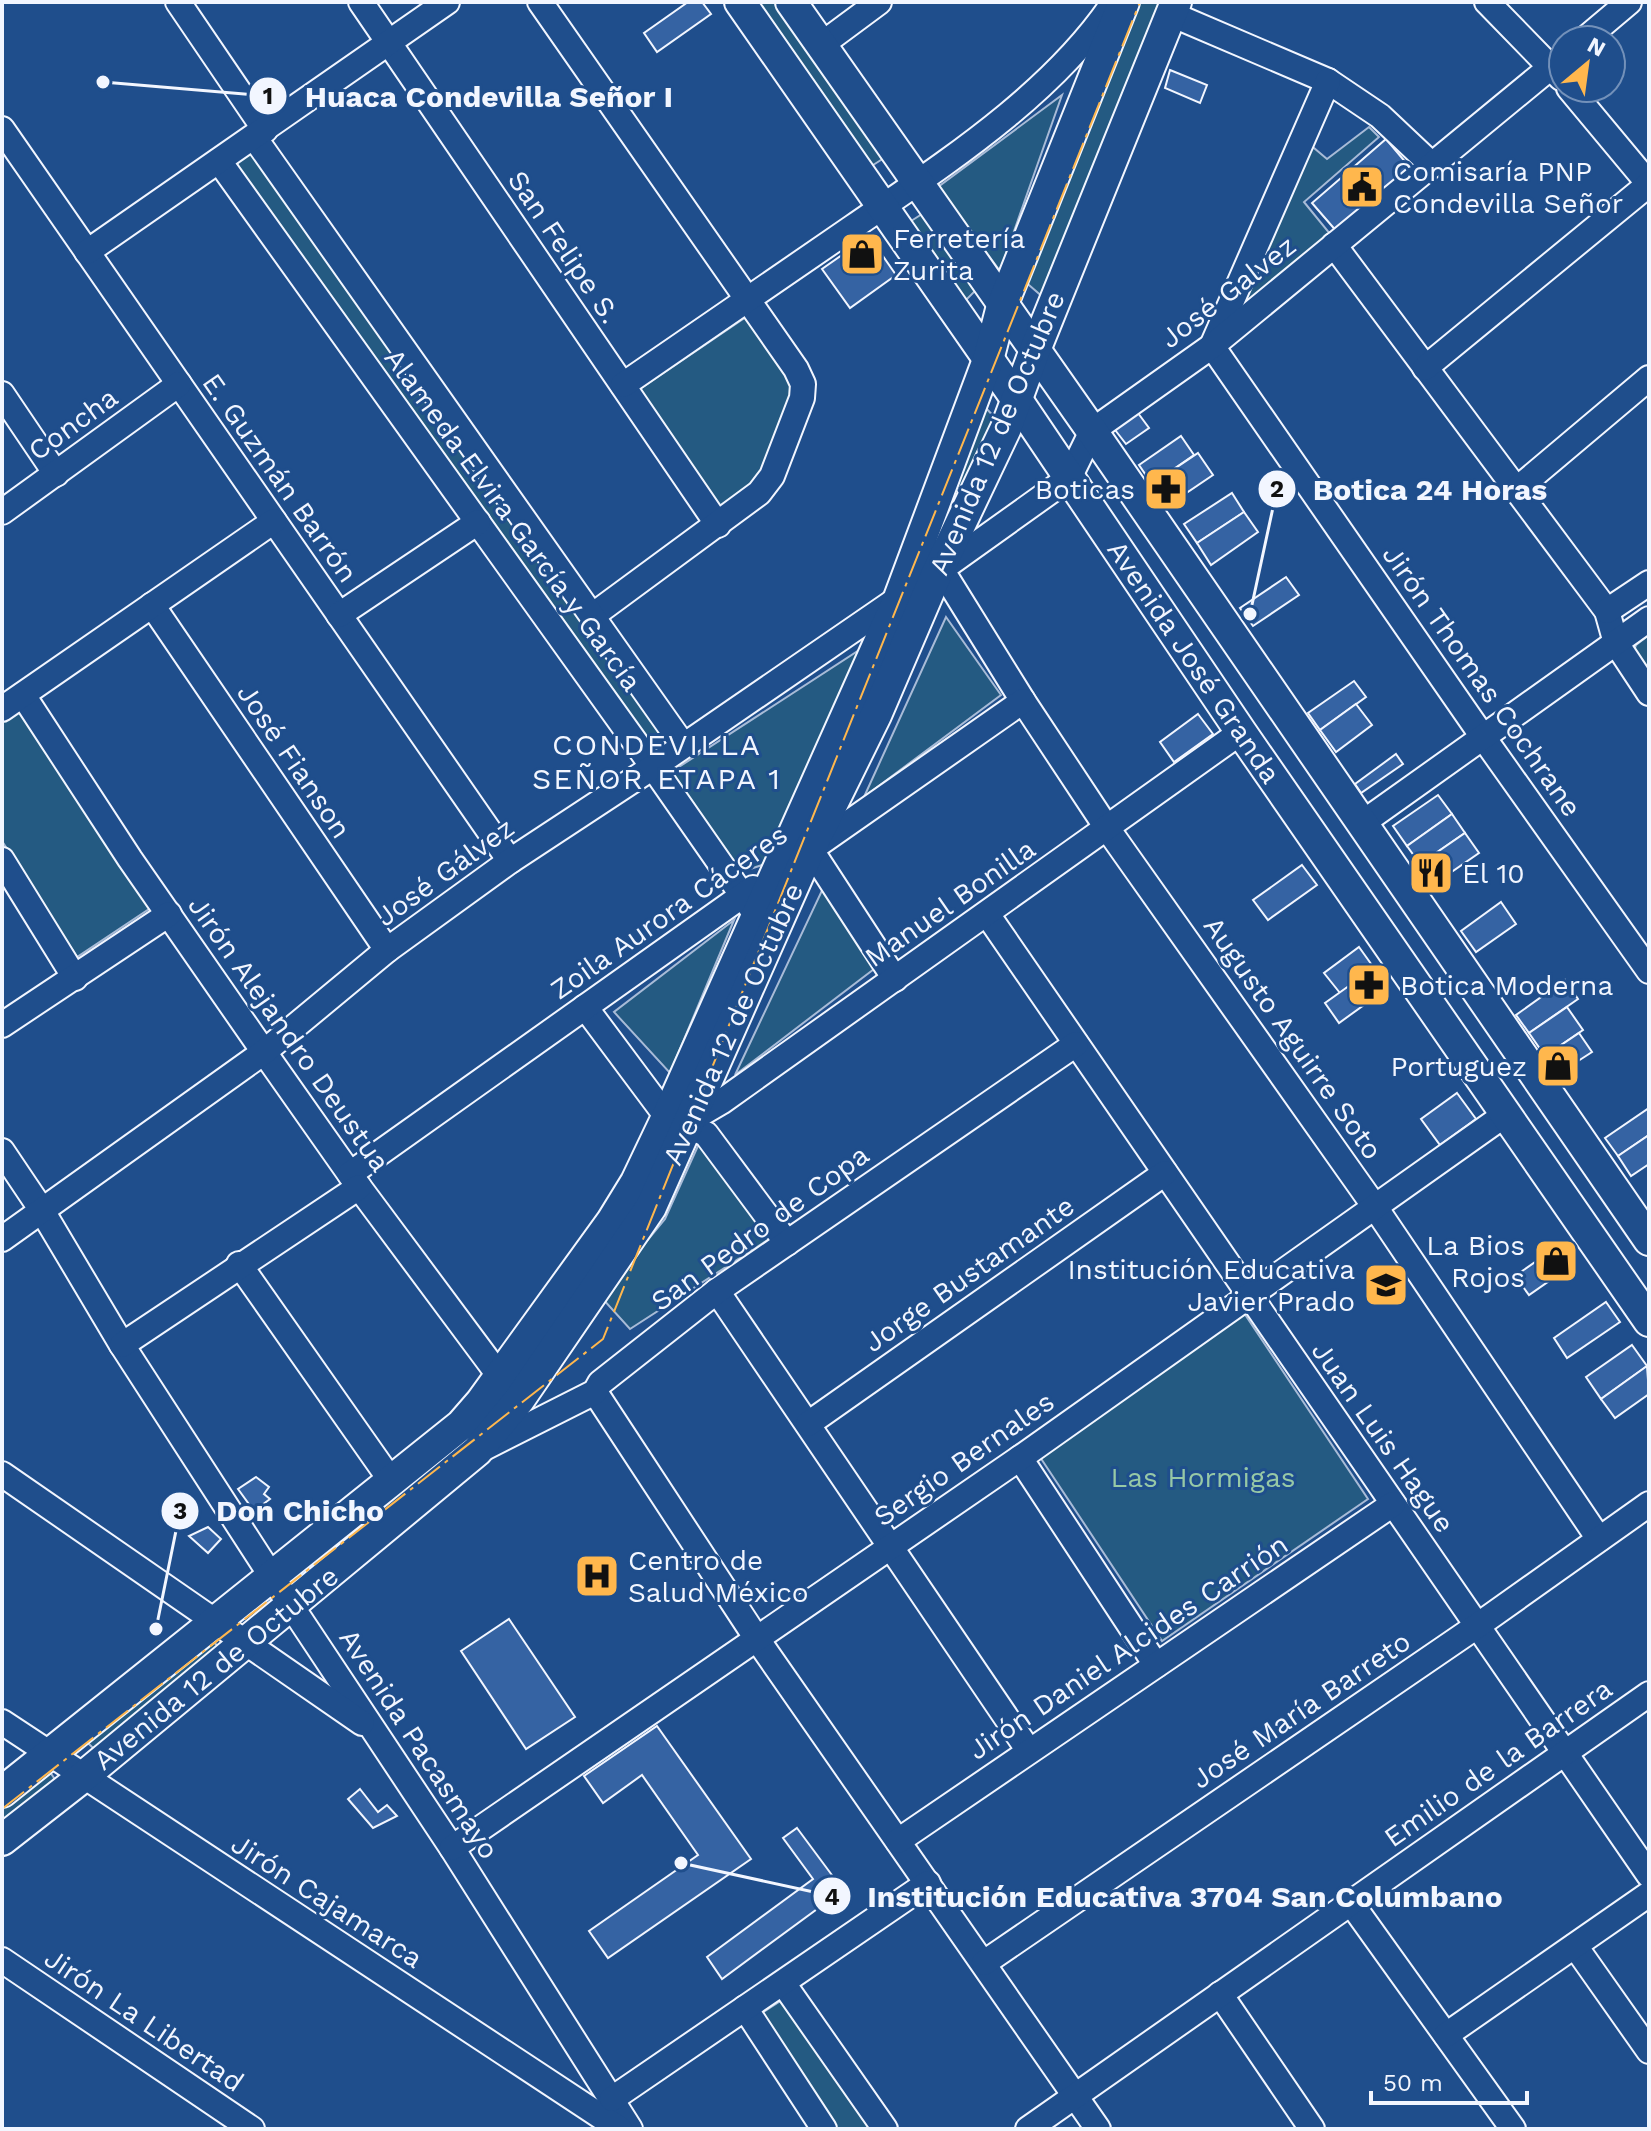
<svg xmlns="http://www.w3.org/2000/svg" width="1651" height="2131" font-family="'Work Sans',sans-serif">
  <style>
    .green { fill: #245a82; stroke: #a8bbd7; stroke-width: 2 }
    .building { fill: #3563a3; stroke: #f2f6ff; stroke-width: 2 }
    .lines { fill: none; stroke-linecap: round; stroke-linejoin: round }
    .minor-casing { stroke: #f2f6ff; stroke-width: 28 }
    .major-casing { stroke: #f2f6ff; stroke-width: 34 }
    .minor { stroke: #1f4e8c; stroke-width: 24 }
    .major { stroke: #1f4e8c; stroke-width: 30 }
    .power { stroke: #ffb74d; stroke-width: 2; stroke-dasharray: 28 6 4 6; stroke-linecap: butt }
    .labels { text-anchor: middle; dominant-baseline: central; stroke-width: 6; stroke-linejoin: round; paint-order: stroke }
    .poi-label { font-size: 28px; fill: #f2f6ff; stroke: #1f4e8c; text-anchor: start }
    .street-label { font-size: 28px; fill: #f2f6ff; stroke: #1f4e8c }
    .park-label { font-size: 28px; fill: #97c8a6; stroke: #1f4e8c }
    .neighbourhood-label { font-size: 30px; letter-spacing: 2px; fill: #f2f6ff; stroke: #1f4e8c }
    .leader { fill: none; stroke: #f2f6ff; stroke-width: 3 }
    .callout-dot { fill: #f2f6ff; stroke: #1f4e8c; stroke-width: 3 }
    .mark-label { font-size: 24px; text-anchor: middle; font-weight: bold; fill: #111 }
    .callout-label { font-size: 30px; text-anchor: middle; font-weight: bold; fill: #f2f6ff; stroke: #1f4e8c; stroke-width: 6; stroke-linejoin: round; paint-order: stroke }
  </style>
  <rect width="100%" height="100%" fill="#1f4e8c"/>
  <g class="green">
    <polygon points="756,2 777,2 884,158 870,167"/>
    <polygon points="1130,2 1162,2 1044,298 1022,279"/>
    <polygon points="1062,95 1000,271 938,187"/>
    <polygon points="1369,127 1379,137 1304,202 1331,235 1238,313 1308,143 1327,159"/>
    <polygon points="251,148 666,733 651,747 229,161"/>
    <polygon points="922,214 975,291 963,303 908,223"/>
    <polygon points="749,315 794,385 760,483 720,507 640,389"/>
    <polygon points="985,407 997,420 941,531"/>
    <polygon points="946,617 1001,695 864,797"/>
    <polygon points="1649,635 1649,674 1634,651 1636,645"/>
    <polygon points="864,647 768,863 741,872 668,774"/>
    <polygon points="20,703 158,903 77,957 2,841 2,715"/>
    <polygon points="826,882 878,966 735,1075"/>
    <polygon points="734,920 670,1073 614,1012"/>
    <polygon points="702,1137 774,1236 630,1329 601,1297 665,1219"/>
    <polygon points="1244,1313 1368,1499 1162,1641 1038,1454"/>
    <polygon points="209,1639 221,1648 95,1750 85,1740"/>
    <polygon points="50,1772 54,1778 53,1784 2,1825 2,1801"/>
    <polygon points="782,2000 876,2129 835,2129 762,2013"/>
  </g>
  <g class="building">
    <polygon points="688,2 702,2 711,14 657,52 644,33"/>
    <polygon points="1170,70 1207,85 1200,103 1165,88"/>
    <polygon points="1386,139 1413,171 1338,233 1312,203"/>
    <polygon points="869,236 896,275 850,308 822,269"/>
    <polygon points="1135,409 1149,428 1126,444 1112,426"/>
    <polygon points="1181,436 1194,455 1152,484 1139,465"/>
    <polygon points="1198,453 1213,475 1167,506 1152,484"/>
    <polygon points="1232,493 1244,512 1197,543 1184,524"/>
    <polygon points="1244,512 1258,532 1211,565 1197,543"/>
    <polygon points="1286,577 1299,595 1253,626 1240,608"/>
    <polygon points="1354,681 1366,697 1320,730 1308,713"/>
    <polygon points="1356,704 1372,725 1336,752 1320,730"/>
    <polygon points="1198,714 1213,734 1174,762 1160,742"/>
    <polygon points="1396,754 1403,764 1361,793 1355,784"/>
    <polygon points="1438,795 1452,814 1407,846 1393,826"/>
    <polygon points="1452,814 1465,833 1420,864 1407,846"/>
    <polygon points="1465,833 1479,853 1434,884 1420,864"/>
    <polygon points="1302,865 1317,885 1268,920 1253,900"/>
    <polygon points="1501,902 1516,924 1476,952 1461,931"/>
    <polygon points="1359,947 1374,968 1340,993 1324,973"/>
    <polygon points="1374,968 1389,987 1339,1023 1325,1003"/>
    <polygon points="1565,980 1578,999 1529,1033 1516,1015"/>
    <polygon points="1567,1007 1583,1030 1545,1056 1529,1033"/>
    <polygon points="1579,1033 1592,1052 1558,1074 1545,1056"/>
    <polygon points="1457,1093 1476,1119 1440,1145 1421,1119"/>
    <polygon points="1649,1108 1649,1135 1618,1156 1605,1138"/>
    <polygon points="1649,1135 1649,1164 1631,1176 1618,1156"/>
    <polygon points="1561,1244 1575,1263 1529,1295 1515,1276"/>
    <polygon points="1606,1302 1620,1322 1567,1358 1554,1338"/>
    <polygon points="1632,1345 1647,1366 1601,1399 1586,1377"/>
    <polygon points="1647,1366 1649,1394 1615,1418 1601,1399"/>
    <polygon points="256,1477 269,1487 264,1494 270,1499 254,1511 238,1489"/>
    <polygon points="208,1527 221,1539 208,1553 189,1536"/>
    <polygon points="509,1619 575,1717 526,1749 461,1651"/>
    <polygon points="657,1726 751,1859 608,1958 589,1931 698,1855 642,1775 603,1803 584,1776"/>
    <polygon points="360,1789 378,1812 387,1805 397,1816 373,1828 348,1799"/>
    <polygon points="797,1828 843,1890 722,1979 707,1957 813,1879 783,1838"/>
  </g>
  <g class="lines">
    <g class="minor-casing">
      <g id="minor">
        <polyline points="178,2 265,130"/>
        <polyline points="361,2 718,525"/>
        <polyline points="540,2 796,369 803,384 802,398 772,476 759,493 592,616"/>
        <polyline points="1487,2 1561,78"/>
        <polyline points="1171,14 1328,81 1380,116 1432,165"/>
        <polyline points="1584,40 1629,2"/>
        <polyline points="821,45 879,2"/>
        <polyline points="1328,81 1212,346 1483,737 1649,971"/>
        <polyline points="1569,88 1649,184"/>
        <polyline points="2,129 510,861"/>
        <polyline points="254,137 683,745"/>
        <polyline points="219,161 653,767 756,915"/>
        <polyline points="1334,245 1607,611 1616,643 1649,693"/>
        <polyline points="87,252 447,2"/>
        <polyline points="1425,368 1649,184"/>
        <path d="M623 385C699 332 776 280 853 227 944 164 1052 95 1114 2"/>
        <polyline points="2,394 56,474"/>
        <polyline points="1516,490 1649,378"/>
        <polyline points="2,512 179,384"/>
        <polyline points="941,569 1023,701 1107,828 1375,1207 1599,1539"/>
        <polyline points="936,573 1069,478 1092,431 1212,346 1563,57"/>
        <polyline points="152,605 387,950"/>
        <polyline points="1607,611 1649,583"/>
        <polyline points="339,615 478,522"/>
        <polyline points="23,695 130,859 264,1052 359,1187 510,1390"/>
        <polyline points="2,709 274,521"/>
        <polyline points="1361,824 1649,619"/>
        <polyline points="811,850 895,979"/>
        <polyline points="807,852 1023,701"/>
        <polyline points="2,860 75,978"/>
        <polyline points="987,914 1649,1875"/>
        <polyline points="585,1007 667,1117 706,1134 787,1243"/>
        <polyline points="2,1025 169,914"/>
        <polyline points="692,1119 721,1102 1241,732"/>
        <polyline points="2,1151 41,1209 122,1345 272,1577 452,1848 630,2129"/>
        <polyline points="350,1174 753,888"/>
        <polyline points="2,1239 264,1052 387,950 510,861 653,767 902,596"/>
        <polyline points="239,1264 392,1482"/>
        <polyline points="717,1291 1029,1751"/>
        <polyline points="122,1345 359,1187"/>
        <polyline points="595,1392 757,1639 1098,2129"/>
        <polyline points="808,1424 1165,1173"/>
        <polyline points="482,1449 595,1392 600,1383 717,1291 1076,1044"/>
        <polyline points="1020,1458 1156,1665"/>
        <polyline points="2,1474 362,1723"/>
        <polyline points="2,1722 620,2129"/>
        <polyline points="898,1841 1393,1504"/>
        <polyline points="452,1848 1020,1458 1506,1114"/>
        <polyline points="1351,1903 1513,2129"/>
        <polyline points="1575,1946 1649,2051"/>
        <polyline points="2,1960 252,2129"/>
        <polyline points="984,1963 1477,1626 1649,1504"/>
        <polyline points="783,1983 885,2129"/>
        <polyline points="1220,1994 1312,2129"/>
        <polyline points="745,2008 824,2129"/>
        <polyline points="1446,2035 1649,1894"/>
        <polyline points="612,2099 928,1883"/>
        <polyline points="1028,2129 1649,1694"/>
      </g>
    </g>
    <g class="major-casing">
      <g id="major">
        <polyline points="740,2 1017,400 1241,732 1649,1321"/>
        <polyline points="791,2 1092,431 1649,1240"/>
        <polyline points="2,1792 461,1425 481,1402 612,1221 636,1182 667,1117 899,598 988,360 1002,306 1124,2"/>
        <polyline points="2,1840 84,1776 477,1451 519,1400 651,1207 809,851 876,715 937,573 1006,428 1035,350 1176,2"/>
      </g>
    </g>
    <use href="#minor" class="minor"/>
    <use href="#major" class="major"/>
    <polyline class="power" points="2,1809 603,1339 1140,2"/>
  </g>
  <defs>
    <g id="civic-square" transform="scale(2.3)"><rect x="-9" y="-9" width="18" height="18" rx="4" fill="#ffb74d" stroke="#1f4e8c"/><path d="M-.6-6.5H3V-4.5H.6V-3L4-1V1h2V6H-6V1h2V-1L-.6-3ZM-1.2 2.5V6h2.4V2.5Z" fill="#111"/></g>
    <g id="shop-square" transform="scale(2.3)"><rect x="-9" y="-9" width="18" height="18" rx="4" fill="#ffb74d" stroke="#1f4e8c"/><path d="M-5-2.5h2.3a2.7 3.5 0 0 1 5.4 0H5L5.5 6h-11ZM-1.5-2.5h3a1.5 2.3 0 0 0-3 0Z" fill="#111"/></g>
    <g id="pharmacy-square" transform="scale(2.3)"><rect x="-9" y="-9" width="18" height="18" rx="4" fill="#ffb74d" stroke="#1f4e8c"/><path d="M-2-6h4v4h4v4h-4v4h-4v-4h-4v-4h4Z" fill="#111"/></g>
    <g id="restaurant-square" transform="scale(2.3)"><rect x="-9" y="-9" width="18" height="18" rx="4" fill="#ffb74d" stroke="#1f4e8c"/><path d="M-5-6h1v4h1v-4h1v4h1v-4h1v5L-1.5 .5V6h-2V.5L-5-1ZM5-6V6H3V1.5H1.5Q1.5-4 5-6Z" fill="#111"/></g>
    <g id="school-square" transform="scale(2.3)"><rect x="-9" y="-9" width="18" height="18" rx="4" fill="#ffb74d" stroke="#1f4e8c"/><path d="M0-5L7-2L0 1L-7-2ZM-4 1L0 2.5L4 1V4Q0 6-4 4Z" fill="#111"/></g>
    <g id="hospital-square" transform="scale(2.3)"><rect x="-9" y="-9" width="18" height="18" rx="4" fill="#ffb74d" stroke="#1f4e8c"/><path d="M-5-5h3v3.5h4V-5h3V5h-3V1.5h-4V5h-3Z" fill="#111"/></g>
  </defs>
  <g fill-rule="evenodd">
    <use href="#civic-square" x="1362" y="187"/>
    <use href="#shop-square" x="862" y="254"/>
    <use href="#pharmacy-square" x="1166" y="489"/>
    <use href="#restaurant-square" x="1431" y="873"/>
    <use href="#pharmacy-square" x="1369" y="985"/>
    <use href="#shop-square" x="1558" y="1066"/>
    <use href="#shop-square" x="1556" y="1261"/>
    <use href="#school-square" x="1386" y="1285"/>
    <use href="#hospital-square" x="597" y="1576"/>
  </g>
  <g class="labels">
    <g class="poi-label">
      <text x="1393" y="171">Comisaría PNP<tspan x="1393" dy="32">Condevilla Señor</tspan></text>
      <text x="893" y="238">Ferretería<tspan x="893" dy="32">Zurita</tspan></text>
      <text x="1135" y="489" text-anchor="end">Boticas</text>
      <text x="1462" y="873">El 10</text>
      <text x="1400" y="985">Botica Moderna</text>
      <text x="1527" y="1066" text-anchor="end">Portuguez</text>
      <text x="1525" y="1245" text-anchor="end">La Bios<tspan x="1525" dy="32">Rojos</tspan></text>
      <text x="1355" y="1269" text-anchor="end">Institución Educativa<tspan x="1355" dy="32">Javier Prado</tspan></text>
      <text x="628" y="1560">Centro de<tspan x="628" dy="32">Salud México</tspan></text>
    </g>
    <g class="street-label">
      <text transform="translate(564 247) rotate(56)">San Felipe S.</text>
      <text transform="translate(1228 292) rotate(-38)">José Galvez</text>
      <text transform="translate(73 424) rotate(-36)">Concha</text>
      <text transform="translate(997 433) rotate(-67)">Avenida 12 de Octubre</text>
      <text transform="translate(280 478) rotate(55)">E. Guzmán Barrón</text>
      <text transform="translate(513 520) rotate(54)">Alameda Elvira García y García</text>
      <text transform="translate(1194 662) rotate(56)">Avenida José Granda</text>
      <text transform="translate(1482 681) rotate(55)">Jirón Thomas Cochrane</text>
      <text transform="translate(294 761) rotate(56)">José Fianson</text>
      <text transform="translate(445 872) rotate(-36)">José Gálvez</text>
      <text transform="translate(950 903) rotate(-35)">Manuel Bonilla</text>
      <text transform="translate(669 912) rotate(-35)">Zoila Aurora Cáceres</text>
      <text transform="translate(733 1024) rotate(-66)">Avenida 12 de Octubre</text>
      <text transform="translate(289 1034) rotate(55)">Jirón Alejandro Deustua</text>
      <text transform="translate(1293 1038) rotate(55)">Augusto Aguirre Soto</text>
      <text transform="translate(760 1228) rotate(-36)">San Pedro de Copa</text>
      <text transform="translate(969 1274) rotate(-35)">Jorge Bustamante</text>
      <text transform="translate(1383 1437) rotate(55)">Juan Luis Hague</text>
      <text transform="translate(964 1459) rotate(-35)">Sergio Bernales</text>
      <text transform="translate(1128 1647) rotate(-34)">Jirón Daniel Alcides Carrión</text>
      <text transform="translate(216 1668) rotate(-39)">Avenida 12 de Octubre</text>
      <text transform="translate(1301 1710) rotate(-34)">José María Barreto</text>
      <text transform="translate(419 1744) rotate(57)">Avenida Pacasmayo</text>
      <text transform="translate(1498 1763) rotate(-35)">Emilio de la Barrera</text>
      <text transform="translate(327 1901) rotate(33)">Jirón Cajamarca</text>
      <text transform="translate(144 2020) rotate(34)">Jirón La Libertad</text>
    </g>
    <g class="park-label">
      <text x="1203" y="1477">Las Hormigas</text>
    </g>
    <g class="neighbourhood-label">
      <text x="657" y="744">CONDEVILLA<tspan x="657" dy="34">SEÑOR ETAPA 1</tspan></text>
    </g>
  </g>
  <path class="leader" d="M103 82L268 96M1250 614L1277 489M156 1629L180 1511M681 1863L832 1896"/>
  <g class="callout-dot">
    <circle cx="103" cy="82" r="8"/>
    <circle cx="1250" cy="614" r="8"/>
    <circle cx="156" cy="1629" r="8"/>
    <circle cx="681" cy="1863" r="8"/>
    <circle cx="268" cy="96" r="20"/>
    <circle cx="1277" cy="489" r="20"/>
    <circle cx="180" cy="1511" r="20"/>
    <circle cx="832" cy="1896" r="20"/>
  </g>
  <g class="mark-label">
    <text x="268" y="104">1</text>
    <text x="1277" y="497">2</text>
    <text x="180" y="1519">3</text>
    <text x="832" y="1905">4</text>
  </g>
  <g class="callout-label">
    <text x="489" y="107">Huaca Condevilla Señor I</text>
    <text x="1430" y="500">Botica 24 Horas</text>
    <text x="300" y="1521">Don Chicho</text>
    <text x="1185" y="1907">Institución Educativa 3704 San Columbano</text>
  </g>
  <rect width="1651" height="2131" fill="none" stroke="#f2f6ff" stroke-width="8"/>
  <g transform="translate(1587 64) rotate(29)"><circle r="38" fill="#1f4e8c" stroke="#7391ba" stroke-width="2"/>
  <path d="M0-6L14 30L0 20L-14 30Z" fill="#ffb74d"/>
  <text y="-12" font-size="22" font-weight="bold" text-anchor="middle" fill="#f2f6ff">N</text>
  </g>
  <path d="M1371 2091v12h156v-12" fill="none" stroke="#f2f6ff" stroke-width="4"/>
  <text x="1383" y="2091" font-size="24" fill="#f2f6ff" stroke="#1f4e8c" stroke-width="6" paint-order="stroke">50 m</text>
</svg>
